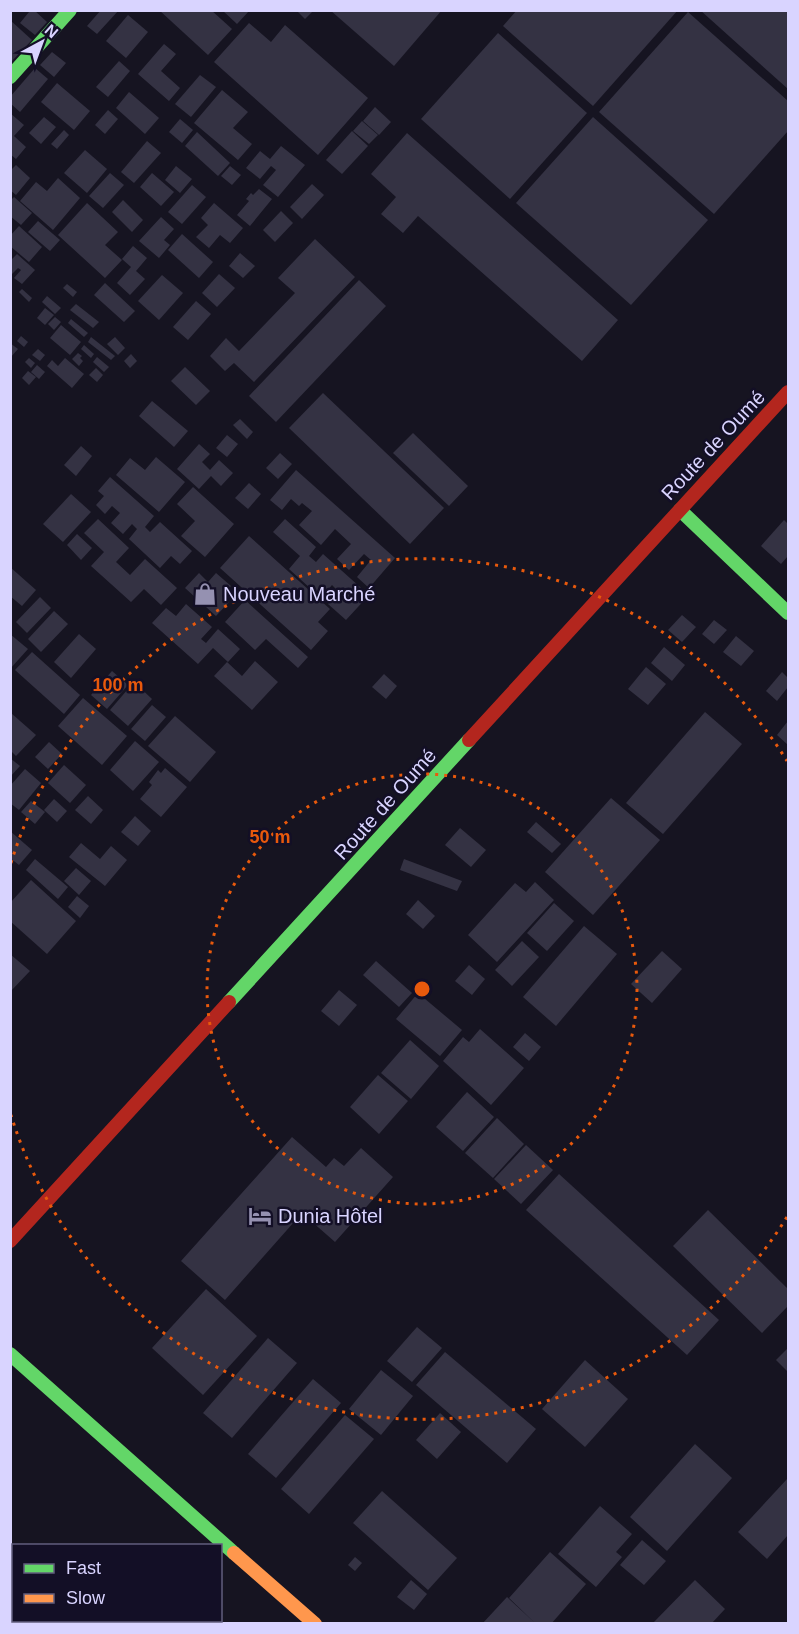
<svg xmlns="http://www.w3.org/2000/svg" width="799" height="1634" font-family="Arial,sans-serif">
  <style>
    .building { fill: #343243 }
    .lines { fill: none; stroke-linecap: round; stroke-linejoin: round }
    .fast { stroke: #63d668; stroke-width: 14 }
    .slow { stroke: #ff974d; stroke-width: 14 }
    .jam { stroke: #b3261e; stroke-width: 14 }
    .ring { fill: none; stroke: #e8590c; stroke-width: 3; stroke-dasharray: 3 6 }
    .labels { text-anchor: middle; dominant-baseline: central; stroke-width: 5; stroke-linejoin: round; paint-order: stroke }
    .street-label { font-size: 20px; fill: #d9d4ff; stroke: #130f26 }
    .poi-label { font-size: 20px; fill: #d9d4ff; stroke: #130f26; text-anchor: start }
    .centre { fill: #e8590c; stroke: #130f26; stroke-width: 3 }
    .ring-label { font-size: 18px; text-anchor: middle; font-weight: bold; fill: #e8590c; stroke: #130f26; stroke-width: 5; stroke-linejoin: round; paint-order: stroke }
  </style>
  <rect width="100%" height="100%" fill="#161421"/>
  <g class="building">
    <polygon points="27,10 34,10 47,22 35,35 20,23 29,12"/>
    <polygon points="101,10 119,10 97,34 87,26"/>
    <polygon points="159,10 211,10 232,29 208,55"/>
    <polygon points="222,10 250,10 237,24"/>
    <polygon points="296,10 314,10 305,19"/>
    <polygon points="330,10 442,10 394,66"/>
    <polygon points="517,10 678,10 593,106 503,26"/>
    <polygon points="700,10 788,10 788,89"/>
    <polygon points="688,12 788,101 788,131 714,214 599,112"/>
    <polygon points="128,15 148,32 126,58 106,41"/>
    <polygon points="10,20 32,40 10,63"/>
    <polygon points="249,23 271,42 285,25 368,98 318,155 214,62"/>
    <polygon points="498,33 587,113 510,199 421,119"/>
    <polygon points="164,44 176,54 161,71 180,88 169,101 138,74"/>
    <polygon points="52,52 66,63 54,77 40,65"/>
    <polygon points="119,61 130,71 108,97 96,87"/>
    <polygon points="35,68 48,79 20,112 10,103 10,97"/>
    <polygon points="200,75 216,87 191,117 175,104"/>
    <polygon points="57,83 90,111 74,130 41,102"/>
    <polygon points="222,90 248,112 233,128 252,144 238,160 194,123"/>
    <polygon points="129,92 159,118 145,134 116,108"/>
    <polygon points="375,107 391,122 379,135 363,121"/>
    <polygon points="108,110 118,119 105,134 95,125"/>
    <polygon points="10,113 24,125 14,136 26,147 16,159 10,154"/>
    <polygon points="44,117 56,127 41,144 29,133"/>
    <polygon points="593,117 708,220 631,305 516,203"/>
    <polygon points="180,119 193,130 182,143 169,132"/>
    <polygon points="362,121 378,135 369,144 353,131"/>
    <polygon points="64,130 69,135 57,149 51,144"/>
    <polygon points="352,131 368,146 342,174 326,160"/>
    <polygon points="197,132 230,163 218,176 185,146"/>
    <polygon points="407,133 618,320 582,361 418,216 403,233 381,214 396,197 371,174"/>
    <polygon points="147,141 161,153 134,183 121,172"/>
    <polygon points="281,146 305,165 278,197 263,185 276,170 271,166 260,179 246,168 260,151 270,159"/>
    <polygon points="85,150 107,169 87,193 64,173"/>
    <polygon points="16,165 30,178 16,195 10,190 10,171"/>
    <polygon points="176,166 192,179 180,193 165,180"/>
    <polygon points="230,166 241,175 232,185 221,176"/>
    <polygon points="110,173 124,185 103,208 89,196"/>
    <polygon points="152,173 174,192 161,206 140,187"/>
    <polygon points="58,178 80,198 53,230 20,201 36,182 47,191"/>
    <polygon points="312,184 324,195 302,219 290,207"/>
    <polygon points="192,185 206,197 182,224 168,212"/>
    <polygon points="259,189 272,199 250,226 237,215 249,201 246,199 251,193 253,195"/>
    <polygon points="14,197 32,213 21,225 10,216 10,201"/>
    <polygon points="123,200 143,220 132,232 112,212"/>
    <polygon points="87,203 118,232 105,245 122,260 105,278 58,235"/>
    <polygon points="214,203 243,228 230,243 220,235 209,248 196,237 208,225 201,218"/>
    <polygon points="281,211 293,223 275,242 263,230"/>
    <polygon points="161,217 174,229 164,240 170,245 159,258 139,241"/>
    <polygon points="38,221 60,240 50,251 28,232"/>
    <polygon points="19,226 42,247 29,262 10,246 10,236"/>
    <polygon points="182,234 213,262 199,278 168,250"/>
    <polygon points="315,239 355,277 254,382 234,363 225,371 210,356 226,338 239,351 295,293 278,278"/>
    <polygon points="133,246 147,258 136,271 145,279 130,295 117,283 131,267 122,259"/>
    <polygon points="240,253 255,266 243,278 229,266"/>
    <polygon points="17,254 35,270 22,284 14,278 21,270 18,268 10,276 10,261"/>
    <polygon points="219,274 235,288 217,307 202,293"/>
    <polygon points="162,275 183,293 159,320 138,301"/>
    <polygon points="359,280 386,306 276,422 249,396"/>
    <polygon points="105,283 135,311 124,322 94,295"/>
    <polygon points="67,284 77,292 73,297 63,288"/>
    <polygon points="22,289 32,298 29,302 19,292"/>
    <polygon points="47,296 61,308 55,314 42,302"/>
    <polygon points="196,301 211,314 188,340 173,327"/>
    <polygon points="76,304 99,322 93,328 70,310"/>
    <polygon points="45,308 54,315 45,325 37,318"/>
    <polygon points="55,317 61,322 54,330 48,324"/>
    <polygon points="71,319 88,333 84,337 68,323"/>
    <polygon points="61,325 81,342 70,355 50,338"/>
    <polygon points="21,336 28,342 24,347 17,341"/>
    <polygon points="91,337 115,356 111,360 88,342"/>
    <polygon points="115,337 125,348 118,355 107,344"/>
    <polygon points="10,343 18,349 10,358"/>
    <polygon points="84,345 94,354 91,358 81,349"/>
    <polygon points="38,349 45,355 40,361 32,355"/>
    <polygon points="78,353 82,356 80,358 83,361 79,366 72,359"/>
    <polygon points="131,354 137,361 130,368 124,361"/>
    <polygon points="97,357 109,367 104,372 93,362"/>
    <polygon points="29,358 35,363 31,368 25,362"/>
    <polygon points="65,358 84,374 72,388 47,366 52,360 58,366"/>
    <polygon points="37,365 45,372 39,379 31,372"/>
    <polygon points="185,367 210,391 196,405 171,381"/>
    <polygon points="96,368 103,375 97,382 89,375"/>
    <polygon points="28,371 36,377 29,385 22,378"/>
    <polygon points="323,393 444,508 410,544 289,428"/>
    <polygon points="152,401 188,431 174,447 139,416"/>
    <polygon points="240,419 253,432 247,439 233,425"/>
    <polygon points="413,433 468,486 449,506 393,453"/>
    <polygon points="227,435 238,444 227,457 216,448"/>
    <polygon points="199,444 210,454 202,462 210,470 219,460 233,473 221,486 211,476 199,489 177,469"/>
    <polygon points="81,446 92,456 76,476 64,465"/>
    <polygon points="280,453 292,464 278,479 266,468"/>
    <polygon points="156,457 185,482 159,512 116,475 130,458 145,470"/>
    <polygon points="296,470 395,558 369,588 357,577 371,560 364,554 349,570 337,559 351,544 335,529 321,545 299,525 312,511 302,503 299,506 291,499 282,510 270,500"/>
    <polygon points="110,477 154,516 145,527 150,532 160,522 192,551 180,564 171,556 160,568 129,539 137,529 132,524 123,534 111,523 120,513 112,506 105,514 96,505 104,496 98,491"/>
    <polygon points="249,483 261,494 248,509 235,498"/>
    <polygon points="193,487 234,524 205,557 181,536 195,521 177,504"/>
    <polygon points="71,494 91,512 63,542 43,524"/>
    <polygon points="98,519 129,548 116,562 130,575 145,559 177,588 161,605 144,589 131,602 91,566 104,552 84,533"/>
    <polygon points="285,519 316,547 309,556 316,562 323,554 369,595 346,620 328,604 339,592 332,585 321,598 289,569 300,556 273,532"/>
    <polygon points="784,520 788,524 788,556 781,564 761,546"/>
    <polygon points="77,534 92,548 81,560 67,545"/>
    <polygon points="249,536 330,609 318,622 328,631 311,650 220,568"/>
    <polygon points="10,567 36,590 22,606 10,596"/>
    <polygon points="199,573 208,582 216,573 231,586 222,596 229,602 216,616 185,588"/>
    <polygon points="40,597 51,608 27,633 16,622"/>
    <polygon points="245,600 308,657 298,668 266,639 255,650 225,622"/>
    <polygon points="186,604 212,627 201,639 206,643 218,629 240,649 228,662 213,648 198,664 152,623 166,608 176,616"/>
    <polygon points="54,611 68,624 41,652 28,639"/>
    <polygon points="682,615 696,627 682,642 668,630"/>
    <polygon points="714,620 727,630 714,644 702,634"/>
    <polygon points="10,634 28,649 10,669"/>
    <polygon points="79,634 96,649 71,678 54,662"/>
    <polygon points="736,636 754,651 741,666 723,652"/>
    <polygon points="664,647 685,665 672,681 651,663"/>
    <polygon points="32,652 80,695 64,714 15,670"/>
    <polygon points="255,661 278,682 252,710 214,676 227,662 242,676"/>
    <polygon points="646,667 666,684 648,705 628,689"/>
    <polygon points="112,671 128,685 107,709 91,695"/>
    <polygon points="782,672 788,678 788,687 777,701 766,691"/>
    <polygon points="384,674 397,686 386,699 372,687"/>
    <polygon points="134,682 152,699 128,726 110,710"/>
    <polygon points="83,698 127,736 102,765 58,726"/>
    <polygon points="152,705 166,717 145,741 131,729"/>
    <polygon points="705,712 742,744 663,834 626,803"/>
    <polygon points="11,713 36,735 16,756 10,750"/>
    <polygon points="175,716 216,752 190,782 148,746"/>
    <polygon points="788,721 788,745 777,735"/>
    <polygon points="135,741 159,762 133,791 110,770"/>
    <polygon points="49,742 62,754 48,769 35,757"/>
    <polygon points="10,758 20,766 10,777"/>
    <polygon points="64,765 86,785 70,803 48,783"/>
    <polygon points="165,768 187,787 161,817 140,799 152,785 149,782 158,770 161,773"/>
    <polygon points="25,769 41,783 19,810 10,803 10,786"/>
    <polygon points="88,796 103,810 91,824 75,810"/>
    <polygon points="611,798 660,840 593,915 545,872"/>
    <polygon points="54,799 67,811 57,822 44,810"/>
    <polygon points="31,801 45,812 35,824 21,812"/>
    <polygon points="135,816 151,831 138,846 121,832"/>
    <polygon points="536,822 561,844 552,853 527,832"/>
    <polygon points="460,828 486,850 471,867 445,845"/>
    <polygon points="10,831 32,850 19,865 10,858"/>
    <polygon points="81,843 100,859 111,846 127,860 105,886 69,857"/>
    <polygon points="35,859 68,887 58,899 26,870"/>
    <polygon points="404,859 462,881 457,891 400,870"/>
    <polygon points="76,868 91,881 79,895 64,881"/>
    <polygon points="31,880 76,921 47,954 10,921 10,903"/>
    <polygon points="535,882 554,900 497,962 468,935 515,883 526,892"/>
    <polygon points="77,896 89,906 80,918 68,907"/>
    <polygon points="418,900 435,916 423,929 406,914"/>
    <polygon points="554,903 574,921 547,951 527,933"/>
    <polygon points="584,926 617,954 556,1026 523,997"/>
    <polygon points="522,941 539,957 512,986 495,970"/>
    <polygon points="662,951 682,969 652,1003 631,984"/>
    <polygon points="10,954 30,971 10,992"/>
    <polygon points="376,961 412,993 399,1007 363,975"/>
    <polygon points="469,965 485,979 472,995 455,981"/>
    <polygon points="339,990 357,1005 339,1026 321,1011"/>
    <polygon points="418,993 462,1030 440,1056 396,1019"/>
    <polygon points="480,1029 524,1068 491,1105 443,1061 463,1037 469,1042"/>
    <polygon points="525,1033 541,1047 529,1061 513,1047"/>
    <polygon points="410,1040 439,1066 411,1099 381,1073"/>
    <polygon points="378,1075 408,1101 379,1134 350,1107"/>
    <polygon points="467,1092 494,1117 463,1151 436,1127"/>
    <polygon points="497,1118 524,1144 493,1178 465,1153"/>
    <polygon points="292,1137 326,1167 334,1158 344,1166 361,1148 393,1177 335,1242 302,1213 225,1300 181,1261"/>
    <polygon points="526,1145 553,1170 521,1204 494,1179"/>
    <polygon points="559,1174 719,1320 687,1355 526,1210"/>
    <polygon points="708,1210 788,1289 788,1306 762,1333 673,1246"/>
    <polygon points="206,1289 257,1336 203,1395 152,1348"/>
    <polygon points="417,1327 442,1348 412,1382 387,1361"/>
    <polygon points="268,1338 297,1363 232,1438 203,1413"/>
    <polygon points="788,1348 788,1372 776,1360"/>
    <polygon points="445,1352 536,1429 507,1463 416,1385"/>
    <polygon points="585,1360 628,1399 585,1447 542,1409"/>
    <polygon points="381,1370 413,1396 381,1435 349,1409"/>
    <polygon points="313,1379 341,1403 276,1478 248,1454"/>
    <polygon points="440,1413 461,1432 437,1459 416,1440"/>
    <polygon points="345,1415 374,1439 309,1514 281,1489"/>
    <polygon points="695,1444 732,1478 667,1551 630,1517"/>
    <polygon points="788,1478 788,1535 767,1559 738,1532"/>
    <polygon points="382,1491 457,1558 428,1590 353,1523"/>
    <polygon points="600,1506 632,1534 616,1552 622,1557 596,1587 558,1554"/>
    <polygon points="642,1540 666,1561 644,1585 620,1565"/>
    <polygon points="550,1552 586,1584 551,1624 482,1624 507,1597 535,1623 509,1598"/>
    <polygon points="355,1557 362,1563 355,1571 348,1565"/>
    <polygon points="411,1580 427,1594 414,1610 397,1597"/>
    <polygon points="695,1580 725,1609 711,1624 652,1624"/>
  </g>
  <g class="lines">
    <g class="fast">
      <polyline points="10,77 70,10"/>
      <polyline points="680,510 788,613"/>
      <polyline points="229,1002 469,740"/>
      <polyline points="10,1354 234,1553"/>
    </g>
    <polyline class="slow" points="234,1553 315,1624"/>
    <g class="jam">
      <polyline points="469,740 788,392"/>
      <polyline points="10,1241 229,1002"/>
    </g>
  </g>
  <g class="ring">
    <circle cx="422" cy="989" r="215"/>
    <path d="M787 1217A430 430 0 0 1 11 1115M11 863A430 430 0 0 1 787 761"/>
  </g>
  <defs>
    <g id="shop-bare" transform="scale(1.8)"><path d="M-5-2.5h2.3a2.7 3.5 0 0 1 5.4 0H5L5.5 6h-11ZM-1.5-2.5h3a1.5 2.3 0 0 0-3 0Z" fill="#9591b1" stroke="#130f26" stroke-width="2.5" paint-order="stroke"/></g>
    <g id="hotel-bare" transform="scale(1.8)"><path d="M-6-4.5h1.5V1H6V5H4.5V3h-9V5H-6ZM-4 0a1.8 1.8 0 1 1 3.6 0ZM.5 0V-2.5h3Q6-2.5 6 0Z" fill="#9591b1" stroke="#130f26" stroke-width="2.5" paint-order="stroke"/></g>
  </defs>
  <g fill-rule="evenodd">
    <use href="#shop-bare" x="205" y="594"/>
    <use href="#hotel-bare" x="260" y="1216"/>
  </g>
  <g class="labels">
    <g class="street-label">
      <text transform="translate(713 445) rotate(-47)">Route de Oumé</text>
      <text transform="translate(385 804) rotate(-48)">Route de Oumé</text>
    </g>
    <g class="poi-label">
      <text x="223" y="594">Nouveau Marché</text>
      <text x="278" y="1216">Dunia Hôtel</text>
    </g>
  </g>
  <circle cx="422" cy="989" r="9" class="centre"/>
  <g class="ring-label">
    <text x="118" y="691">100 m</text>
    <text x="270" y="843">50 m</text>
  </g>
  <rect width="799" height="1634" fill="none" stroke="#d9d4ff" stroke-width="24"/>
  <rect x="12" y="1544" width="210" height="78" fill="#130f26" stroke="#625e7d" stroke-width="1.5"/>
  <rect x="24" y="1564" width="30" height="9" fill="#63d668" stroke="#625e7d" stroke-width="1.5"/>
  <text x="66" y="1574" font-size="18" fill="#d9d4ff">Fast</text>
  <rect x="24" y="1594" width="30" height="9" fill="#ff974d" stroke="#625e7d" stroke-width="1.5"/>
  <text x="66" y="1604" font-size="18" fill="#d9d4ff">Slow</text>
  <g transform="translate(42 42) rotate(41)" stroke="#130f26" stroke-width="4.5" paint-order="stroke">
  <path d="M0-4.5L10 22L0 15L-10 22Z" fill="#d9d4ff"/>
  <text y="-9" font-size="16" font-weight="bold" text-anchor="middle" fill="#d9d4ff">N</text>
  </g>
</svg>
